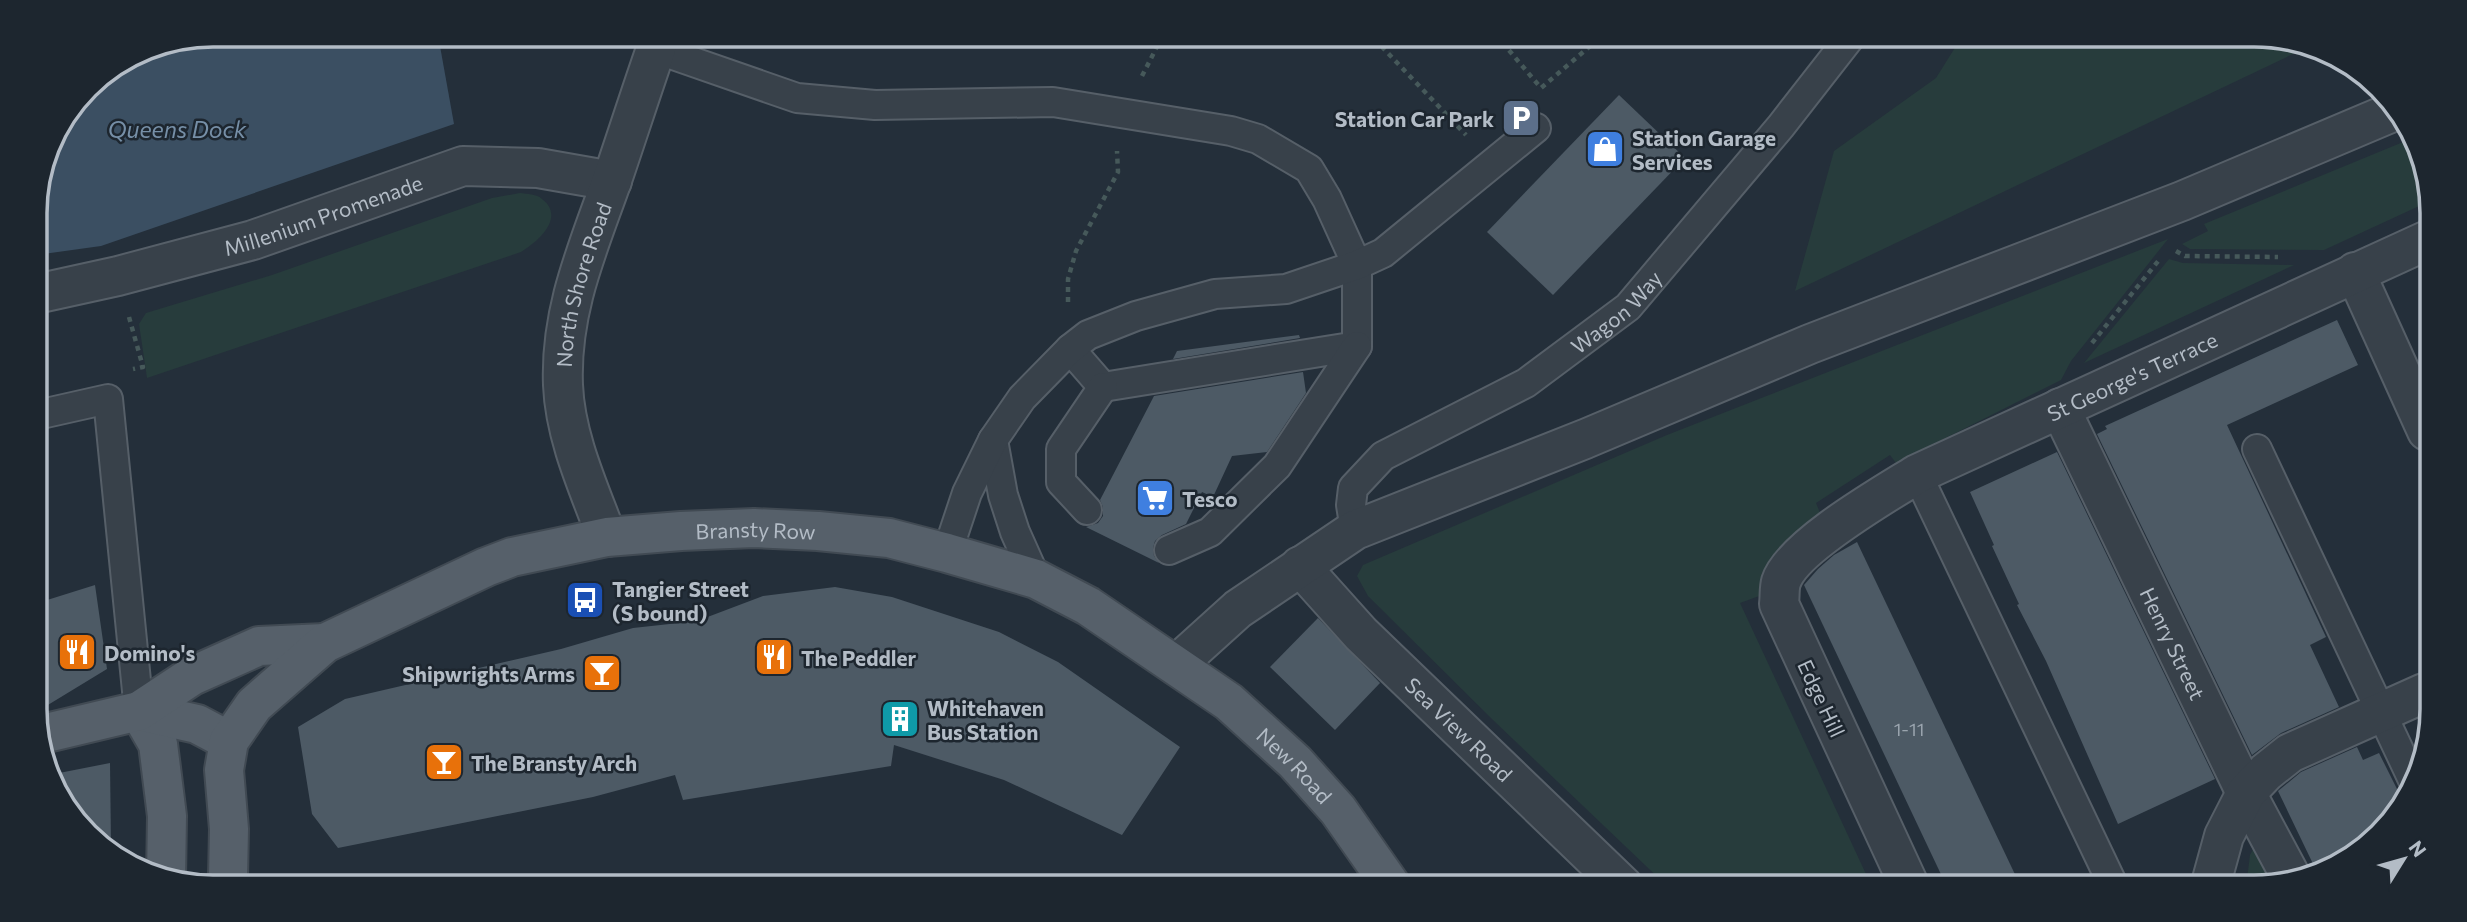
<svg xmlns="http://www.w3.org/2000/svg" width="2467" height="922" font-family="Commissioner,sans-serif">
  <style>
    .green { fill: #273c3c }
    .water { fill: #3b4f62 }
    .building { fill: #4d5a65 }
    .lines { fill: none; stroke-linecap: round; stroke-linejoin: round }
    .service-casing { stroke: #565f68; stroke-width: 32 }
    .pedestrian-casing { stroke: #565f68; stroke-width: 42 }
    .minor-casing { stroke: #565f68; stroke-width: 42 }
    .primary-casing { stroke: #414a53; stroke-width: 42 }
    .path { stroke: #46595a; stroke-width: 4.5; stroke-dasharray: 5 5; stroke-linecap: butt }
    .service { stroke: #38414a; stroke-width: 28 }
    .pedestrian { stroke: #38414a; stroke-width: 38 }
    .minor { stroke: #38414a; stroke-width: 38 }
    .primary { stroke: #56606a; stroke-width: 38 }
    .rail-casing { stroke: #5a6671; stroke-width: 8 }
    .rail { stroke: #1d262f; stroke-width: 5; stroke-dasharray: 16; stroke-linecap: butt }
    .labels { text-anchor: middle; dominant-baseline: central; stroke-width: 5; stroke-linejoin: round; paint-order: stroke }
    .number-label { font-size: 18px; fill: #9aa4ae }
    .poi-label { font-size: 21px; font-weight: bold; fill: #b3bcc6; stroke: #1d262f; text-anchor: start }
    .street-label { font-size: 21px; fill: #b3bcc6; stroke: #1d262f }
    .water-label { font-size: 23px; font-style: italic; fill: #768fa7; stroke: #1d262f }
    .rim { fill: none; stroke: #b3bcc6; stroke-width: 3.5 }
  </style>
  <rect width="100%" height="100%" fill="#242f3a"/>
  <g class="green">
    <polygon points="1963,35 2254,35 2312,45 1795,291 1834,151 1936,78"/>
    <polygon points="2408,140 2430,189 2430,201 2324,250 2190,249 2182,244 2208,231 2204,224"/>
    <path d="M520 193C527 194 537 194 542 199 566 217 538 242 521 252L147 378 139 324 146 313 272 275 492 198Z"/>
    <polygon points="2168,239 2071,361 2061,380 1896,463 1890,455 1816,503 1821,515 1762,595 1740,603 1872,887 1668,887 1493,720 1368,596 1357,576 1363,565 1667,435"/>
    <polygon points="2169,259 2183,263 2294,265 2084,363"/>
    <polygon points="2257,842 2276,883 2265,887 2246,887 2250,855"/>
  </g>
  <polygon class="water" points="213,35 438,35 454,124 101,246 36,255 35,201 54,134 95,79 145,48"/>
  <g class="building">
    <polygon points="1619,95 1685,158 1553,295 1487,232"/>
    <polygon points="2337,320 2358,365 2227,425 2326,637 2310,645 2339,707 2281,733 2252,755 2097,434 2107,429 2105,426"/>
    <polygon points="1299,335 1300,338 1173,359 1177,351"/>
    <polygon points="1303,372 1306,393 1267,452 1232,456 1213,497 1202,492 1186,524 1162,535 1155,541 1153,548 1154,556 1159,563 1086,527 1098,523 1103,516 1103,507 1100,500 1154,396"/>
    <polygon points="2057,452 2215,779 2118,824 2046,661 2017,605 2019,604 1992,546 1994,545 1970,492"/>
    <polygon points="1857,542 2021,887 1947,887 1804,585 1818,569 1834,555"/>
    <polygon points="95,585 107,669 38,711 38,637 46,635 44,601"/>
    <polygon points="835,587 892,597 999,632 1058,662 1180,747 1122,835 1004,780 894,745 891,766 683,800 675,775 593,797 338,848 312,814 298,727 345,699 561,649 633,628 697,621 763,596"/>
    <polygon points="1318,618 1380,683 1335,730 1270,667"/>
    <polygon points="2357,747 2363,760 2379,753 2401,797 2362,850 2315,868 2278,791 2301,772"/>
    <polygon points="110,763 111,848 79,827 54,774"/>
  </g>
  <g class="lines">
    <g class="service-casing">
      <g id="service">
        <polyline points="656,49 797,98 875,105 1053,102 1231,131 1258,139 1309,169 1327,199 1357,265 1357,346 1103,387 1070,349"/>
        <polyline points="37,415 108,399 139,711"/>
        <polyline points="993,440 1003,495 1015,532 1036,579"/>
        <polyline points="2257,449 2413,780"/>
        <polyline points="1917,474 2114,887"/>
        <polyline points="1087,510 1061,482 1061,449 1103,387"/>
        <path id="s1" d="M1355 530 1351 505 1353 488 1383 456 1526 383 1628 307 1781 126 1852 35"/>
        <polyline points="1169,550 1210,532 1277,466 1357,346"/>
        <polyline points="947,553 967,493 993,440 1022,398 1070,349 1088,335 1136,316 1215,294 1286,289 1357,265 1383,253 1536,128"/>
      </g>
    </g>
    <g class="pedestrian-casing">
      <g id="pedestrian">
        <path id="s2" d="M36 294 118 276 253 240 463 166 538 168 612 181"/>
      </g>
    </g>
    <g class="minor-casing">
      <g id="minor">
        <polyline points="2355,272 2427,431"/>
        <path id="s3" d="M2060 408 2246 793 2291 877"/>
        <path id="s4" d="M607 537C589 489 565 437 563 385 560 310 588 248 612 180 627 136 641 92 656 49L658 35"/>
        <path id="s5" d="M1300 566 1361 634 1624 887"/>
        <polyline points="1176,665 1238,609 1355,530 1585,439 1810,344 2182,201 2395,111"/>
        <path id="s6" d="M1910 887 1779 604C1780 597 1779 589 1781 582 1792 547 1885 494 1917 474L2430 239"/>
        <polyline points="2210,887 2224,836 2246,793 2266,772 2290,753 2424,693"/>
      </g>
    </g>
    <g class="primary-casing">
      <g id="primary">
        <polyline points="139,711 158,744 167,816 166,879"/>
        <polyline points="139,711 197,724 229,741"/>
        <polyline points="38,735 139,711 192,676 259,646 325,643"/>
        <path id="s7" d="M225 887 228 877 229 829 224 770 229 741 254 705 325 643 486 567 512 557 607 537 681 531 754 528 818 531 889 538 947 553 1036 579 1088 606 1229 702 1295 762 1338 810 1392 887"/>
      </g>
    </g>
    <g class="path">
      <polyline points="1401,35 1383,48 1466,135"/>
      <polyline points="1496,35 1541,88 1603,35"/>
      <polyline points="1142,76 1163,35"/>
      <polyline points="2176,251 2185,256 2278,257"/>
      <polyline points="1068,302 1068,279 1076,251 1118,172 1117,151"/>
      <polyline points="129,317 143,367 133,369"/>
      <polyline points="2092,343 2159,260"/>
    </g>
    <use href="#service" class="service"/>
    <use href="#pedestrian" class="pedestrian"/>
    <use href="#minor" class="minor"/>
    <use href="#primary" class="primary"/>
    <g class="rail-casing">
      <polyline id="rail" points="1776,44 1778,35"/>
    </g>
    <use href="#rail" class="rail"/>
  </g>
  <defs>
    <g id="parking-square" transform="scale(2.0125)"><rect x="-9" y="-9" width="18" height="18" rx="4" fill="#5c6f8a" stroke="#1d262f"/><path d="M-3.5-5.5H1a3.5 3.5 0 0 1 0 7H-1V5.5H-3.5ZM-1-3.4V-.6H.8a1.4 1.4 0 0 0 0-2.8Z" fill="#fff"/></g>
    <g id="shop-square" transform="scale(2.0125)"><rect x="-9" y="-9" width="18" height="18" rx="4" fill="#3f7fe0" stroke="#1d262f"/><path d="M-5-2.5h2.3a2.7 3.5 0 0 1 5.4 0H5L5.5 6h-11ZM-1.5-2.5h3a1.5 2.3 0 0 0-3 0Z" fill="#fff"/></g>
    <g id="supermarket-square" transform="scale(2.0125)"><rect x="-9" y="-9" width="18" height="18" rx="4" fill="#3f7fe0" stroke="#1d262f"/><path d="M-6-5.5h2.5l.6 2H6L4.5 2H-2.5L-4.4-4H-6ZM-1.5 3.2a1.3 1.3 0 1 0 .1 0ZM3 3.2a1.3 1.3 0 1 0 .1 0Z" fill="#fff"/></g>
    <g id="bus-square" transform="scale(2.0125)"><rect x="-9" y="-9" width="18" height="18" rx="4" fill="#1a4fb4" stroke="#1d262f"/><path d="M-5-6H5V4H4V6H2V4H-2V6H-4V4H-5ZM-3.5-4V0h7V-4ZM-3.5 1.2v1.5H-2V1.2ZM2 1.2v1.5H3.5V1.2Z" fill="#fff"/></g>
    <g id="restaurant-square" transform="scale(2.0125)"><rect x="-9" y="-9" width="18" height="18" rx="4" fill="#e8710a" stroke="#1d262f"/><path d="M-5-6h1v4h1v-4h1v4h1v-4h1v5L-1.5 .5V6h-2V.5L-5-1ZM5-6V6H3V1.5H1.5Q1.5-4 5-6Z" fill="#fff"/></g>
    <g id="bar-square" transform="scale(2.0125)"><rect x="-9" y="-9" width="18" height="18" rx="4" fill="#e8710a" stroke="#1d262f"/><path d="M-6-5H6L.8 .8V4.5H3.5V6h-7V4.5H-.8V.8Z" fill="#fff"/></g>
    <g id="building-square" transform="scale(2.0125)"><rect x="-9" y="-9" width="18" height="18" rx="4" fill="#0f9aa8" stroke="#1d262f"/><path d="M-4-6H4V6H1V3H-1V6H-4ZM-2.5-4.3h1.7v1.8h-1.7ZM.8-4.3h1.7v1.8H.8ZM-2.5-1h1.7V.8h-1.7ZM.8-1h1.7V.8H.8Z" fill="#fff"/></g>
  </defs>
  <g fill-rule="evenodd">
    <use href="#parking-square" x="1521" y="118"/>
    <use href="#shop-square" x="1605" y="149"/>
    <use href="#supermarket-square" x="1155" y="498"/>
    <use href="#bus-square" x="585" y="600"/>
    <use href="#restaurant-square" x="77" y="652"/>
    <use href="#restaurant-square" x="774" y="657"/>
    <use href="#bar-square" x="602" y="673"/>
    <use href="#building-square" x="900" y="719"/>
    <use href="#bar-square" x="444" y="762"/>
  </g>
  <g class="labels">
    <g class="number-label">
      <text x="1909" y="729">1-11</text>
    </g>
    <g class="poi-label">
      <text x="1494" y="118" text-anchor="end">Station Car Park</text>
      <text x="1632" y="137">Station Garage<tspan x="1632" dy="24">Services</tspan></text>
      <text x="1182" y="498">Tesco</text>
      <text x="612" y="588">Tangier Street<tspan x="612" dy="24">(S bound)</tspan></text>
      <text x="104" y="652">Domino's</text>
      <text x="801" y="657">The Peddler</text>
      <text x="575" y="673" text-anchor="end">Shipwrights Arms</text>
      <text x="927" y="707">Whitehaven<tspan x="927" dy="24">Bus Station</tspan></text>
      <text x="471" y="762">The Bransty Arch</text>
    </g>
    <g class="street-label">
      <text stroke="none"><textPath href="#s2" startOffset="298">Millenium Promenade</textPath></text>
      <text stroke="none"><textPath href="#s4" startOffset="262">North Shore Road</textPath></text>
      <text stroke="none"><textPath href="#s1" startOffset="362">Wagon Way</textPath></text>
      <text stroke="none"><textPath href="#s6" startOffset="746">St George's Terrace</textPath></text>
      <text stroke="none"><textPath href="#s7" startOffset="737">Bransty Row</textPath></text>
      <text stroke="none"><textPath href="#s3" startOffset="261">Henry Street</textPath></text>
      <text transform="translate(1822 698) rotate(65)">Edge Hill</text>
      <text stroke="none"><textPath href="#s5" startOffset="228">Sea View Road</textPath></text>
      <text stroke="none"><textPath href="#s7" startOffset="1344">New Road</textPath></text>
    </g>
    <g class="water-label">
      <text x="177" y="129">Queens Dock</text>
    </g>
  </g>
  <path d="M0 0H2467V922H0ZM213 47H2254A166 166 0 0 1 2420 213V709A166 166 0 0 1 2254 875H213A166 166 0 0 1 47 709V213A166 166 0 0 1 213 47Z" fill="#1d262f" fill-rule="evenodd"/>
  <path class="rim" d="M213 47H2254A166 166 0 0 1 2420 213V709A166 166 0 0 1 2254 875H213A166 166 0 0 1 47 709V213A166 166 0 0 1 213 47Z"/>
  <g transform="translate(2404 859) rotate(53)" stroke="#1d262f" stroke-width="5" paint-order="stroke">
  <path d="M0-5L12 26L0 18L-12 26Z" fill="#b3bcc6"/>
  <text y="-10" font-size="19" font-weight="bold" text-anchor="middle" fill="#b3bcc6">N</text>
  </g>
</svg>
